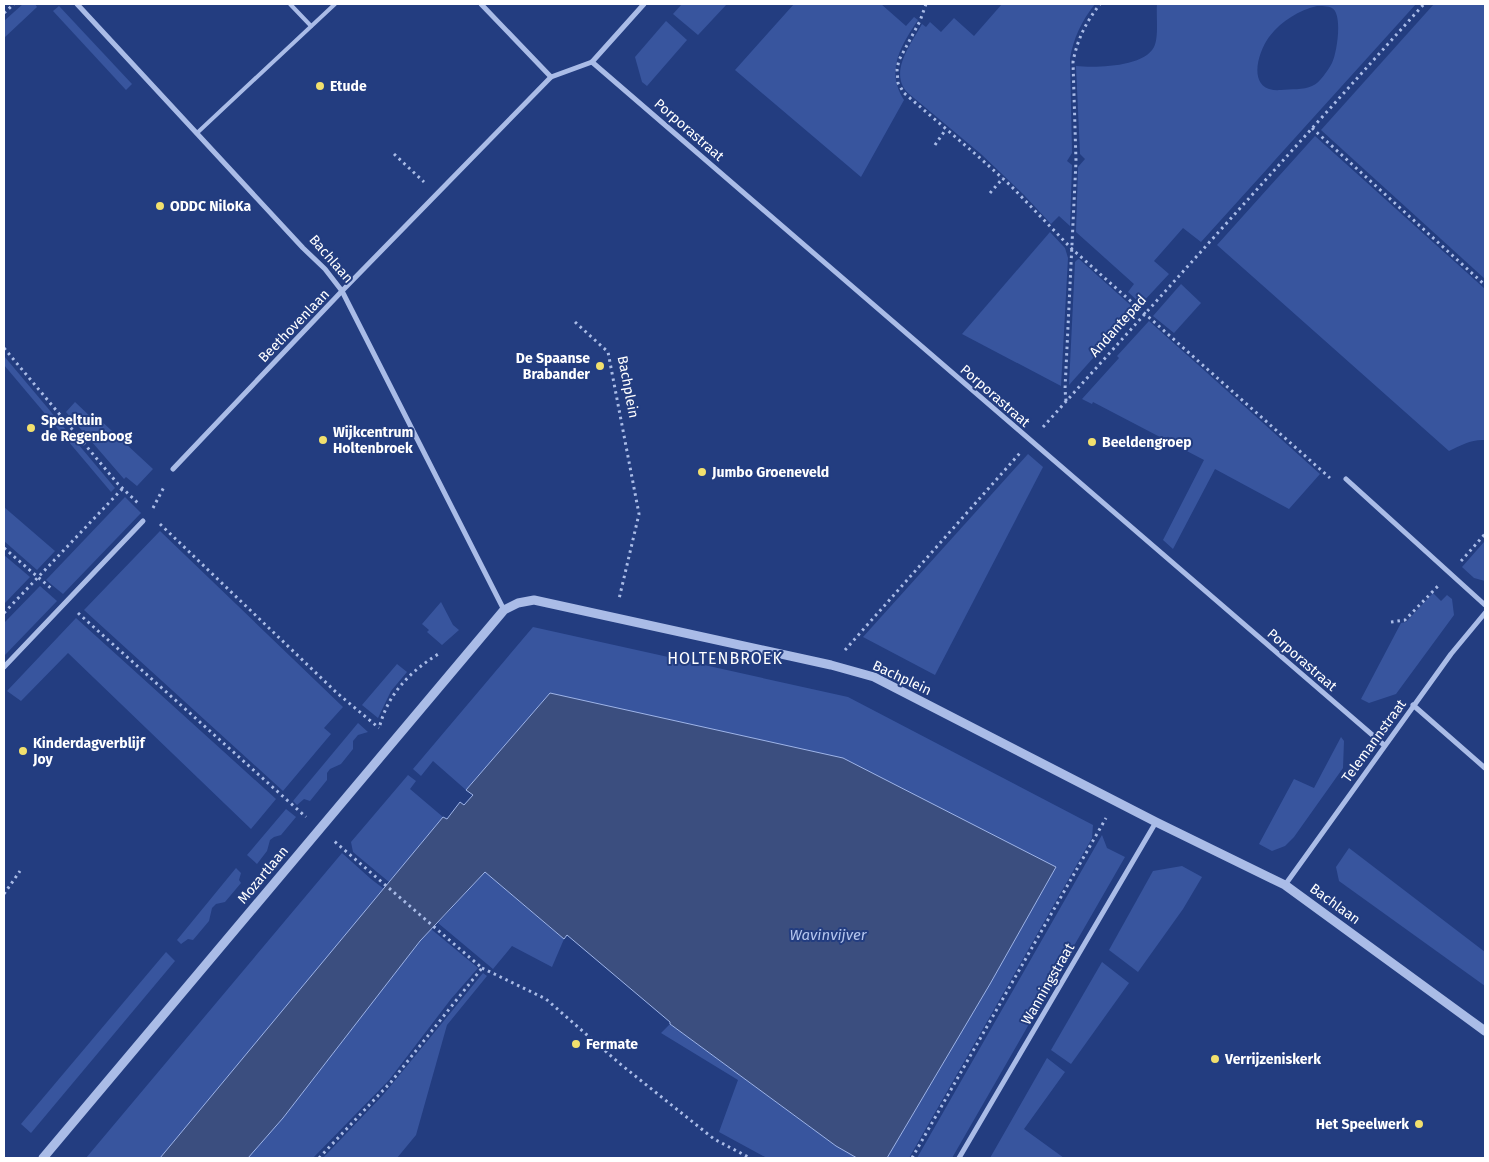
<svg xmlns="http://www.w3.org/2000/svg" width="1489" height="1162" font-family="'Fira Sans',sans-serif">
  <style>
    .green { fill: #38559e; fill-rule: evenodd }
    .water { fill: #3b4e7f; stroke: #9eb4e8 }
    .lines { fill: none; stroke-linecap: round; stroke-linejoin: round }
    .path { stroke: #aabce7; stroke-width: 3; stroke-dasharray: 2.5 4; stroke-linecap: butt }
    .service { stroke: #aabce7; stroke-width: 4 }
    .minor { stroke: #aabce7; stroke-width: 5 }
    .tertiary { stroke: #aabce7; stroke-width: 9 }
    .poi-dot { fill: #f2e06d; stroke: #233d80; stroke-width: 2 }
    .labels { text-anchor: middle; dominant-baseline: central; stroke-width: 4; stroke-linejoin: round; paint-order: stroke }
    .poi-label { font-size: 14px; font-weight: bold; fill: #fff; stroke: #233d80; text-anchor: start }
    .street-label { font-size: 14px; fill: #fff; stroke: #233d80 }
    .water-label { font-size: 15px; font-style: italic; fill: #b5c6ee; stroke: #233d80 }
    .quarter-label { font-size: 16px; letter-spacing: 1px; fill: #fff; stroke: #233d80 }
  </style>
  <rect width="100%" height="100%" fill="#233d80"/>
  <g class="green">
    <polygon points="23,4 35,4 37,7 4,38 4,21"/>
    <polygon points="682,4 727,4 698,35 673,14"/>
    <path d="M794 4H881L906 26 914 17 918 20C901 46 885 70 904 100L861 177 735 70Z"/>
    <path d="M1002 4H1095C1082 20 1073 39 1070 59L1072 153 1067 161 1072 165 1070 226 1059 216 1051 224 1024 195 981 154 908 93C888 73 911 44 922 24L926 27 930 22 941 32 954 18 974 36Z"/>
    <path d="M1157 4H1416L1201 242 1183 228 1154 261 1169 274 1141 304 1128 292 1134 284 1076 232 1078 167 1085 159 1080 154 1076 66C1096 68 1144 67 1154 47 1159 37 1156 15 1157 4ZM1317 6C1321 6 1328 6 1332 8 1343 14 1337 53 1332 63 1328 70 1320 83 1312 86 1304 90 1290 89 1281 90 1247 93 1256 55 1269 37 1280 22 1299 10 1317 6Z"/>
    <polygon points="1434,4 1485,4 1485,279 1321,130"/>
    <polygon points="59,6 132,84 126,90 53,11"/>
    <polygon points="666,21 687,40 647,86 642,82 635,57"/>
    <path d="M1315 136 1485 289V440C1472 439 1461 445 1449 451L1217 245Z"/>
    <polygon points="1050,232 1065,248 1068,258 1061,386 962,334"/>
    <polygon points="1079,259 1136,310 1069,385 1075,262 1077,260"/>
    <polygon points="1181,284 1201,303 1174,333 1153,316"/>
    <polygon points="1149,321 1320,474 1289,509 1215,469 1173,549 1163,540 1204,460 1093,402 1092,404 1082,399 1119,358 1117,356"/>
    <polygon points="4,356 115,488 111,492 4,365"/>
    <polygon points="75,402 95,421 98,418 153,469 137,486 126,477 124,479 66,412"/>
    <polygon points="1028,454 1043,467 935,675 863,637"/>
    <polygon points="125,497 141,513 63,594 46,580"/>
    <polygon points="4,507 55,551 37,570 4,541"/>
    <polygon points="160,531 343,707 324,728 331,734 283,791 84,610"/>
    <polygon points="1484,542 1485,543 1485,581 1474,578 1462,567"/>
    <polygon points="4,555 30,577 4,604"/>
    <polygon points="40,586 57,601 4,656 4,623"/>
    <polygon points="1433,593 1441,601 1447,595 1452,599 1454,615 1396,694 1369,703 1361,699 1401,623 1406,622"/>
    <polygon points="441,602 453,625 459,630 442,645 427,632 429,630 422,624"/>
    <polygon points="76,618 276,799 251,829 68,653 21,701 7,691"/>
    <polygon points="533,627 848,697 1093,825 1092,838 909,1158 887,1158 990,984 1056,867 550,693 466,790 433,761 421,776 413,769"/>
    <polygon points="397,664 407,672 391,691 378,718 362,705"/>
    <polygon points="358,723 368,732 358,735 353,741 353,749 341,764 330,769 327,773 327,780 310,801 304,799 297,805 293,801"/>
    <polygon points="1341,737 1344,741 1343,768 1294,837 1285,846 1272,851 1259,844 1294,779 1314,788"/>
    <polygon points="408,775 416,781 410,789 443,817 389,882 353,852 351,842"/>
    <polygon points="286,809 296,817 281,835 274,837 270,840 267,851 257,864 247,855"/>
    <polygon points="1102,835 1107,848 1125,857 952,1158 917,1158"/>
    <polygon points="1349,848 1485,952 1485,986 1339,881 1336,867"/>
    <polygon points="342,853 371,879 384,889 160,1158 86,1158"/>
    <polygon points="1182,866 1202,877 1183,909 1138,972 1109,950 1153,871"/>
    <polygon points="236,868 241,873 239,880 241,883 225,902 216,904 212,908 209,921 193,940 188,939 181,944 177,940"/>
    <polygon points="485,872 564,939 552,967 512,946 493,969 438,923"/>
    <polygon points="431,929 478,968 451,999 389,1080 313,1158 248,1158 283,1118 420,941"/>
    <polygon points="166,952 175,961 31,1133 21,1124"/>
    <polygon points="1102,962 1129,983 1071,1064 1051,1050"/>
    <polygon points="483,973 487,976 447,1025 416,1135 397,1158 323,1158 384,1094"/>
    <polygon points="670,1024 836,1146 857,1158 767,1158 719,1132 738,1080 661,1033"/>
    <polygon points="1047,1058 1065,1072 1024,1129 1064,1158 990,1158"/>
  </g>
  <polygon class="water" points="550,693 843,758 1056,867 990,984 887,1158 857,1158 836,1146 670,1024 670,1022 567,935 564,939 485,872 420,941 283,1118 248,1158 160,1158 443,817 447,819 460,802 464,805 473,795 466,790"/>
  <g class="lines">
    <g class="path">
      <polyline points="926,4 920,21 899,60 897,69 898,83 904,93 980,158 1010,185 1072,249 1330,478"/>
      <polyline points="4,13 14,4"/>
      <polyline points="1312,128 1485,285"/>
      <polyline points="935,145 946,129"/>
      <polyline points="394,154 424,182"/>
      <polyline points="990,193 1003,178"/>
      <polyline points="575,322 608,352 639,514 619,599"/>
      <polyline points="4,348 118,484 139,504"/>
      <path d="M1066 401 1065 389 1076 161 1073 62C1077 40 1086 22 1100 4"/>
      <polyline points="1043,427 1424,4"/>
      <polyline points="153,508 165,485"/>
      <polyline points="160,524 337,693 379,728"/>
      <polyline points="4,548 53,590"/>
      <polyline points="1461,561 1485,534"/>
      <polyline points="4,613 123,488"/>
      <polyline points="78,613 306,817"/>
      <polyline points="1391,622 1405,620 1438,586"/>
      <polyline points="845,650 1020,453"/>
      <path d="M380 725C389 692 412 670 440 653"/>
      <polyline points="4,894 20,871"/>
      <polyline points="482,968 546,999 619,1063 714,1139 750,1158"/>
      <polyline points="319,1158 391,1082 482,968 334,841"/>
      <polyline points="912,1158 1106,818"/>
    </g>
    <g class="service">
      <polyline points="290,4 311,26"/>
      <polyline points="197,133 335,4"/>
    </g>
    <g class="minor">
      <polyline points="77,4 303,248 325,269 342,291 504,610"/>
      <polyline points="481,4 551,77"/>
      <polyline points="592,62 1384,745"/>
      <polyline points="173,469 342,291 551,77 592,62 644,4"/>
      <polyline points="1346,479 1485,605"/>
      <polyline points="4,667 143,521"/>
      <polyline points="1413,705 1485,768"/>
      <polyline points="1285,885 1451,654 1485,613"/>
      <polyline points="959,1158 1156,822"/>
    </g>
    <polyline class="tertiary" points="43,1158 504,610 518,603 534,600 831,665 874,677 1156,822 1285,885 1485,1031"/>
  </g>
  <g class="poi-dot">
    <circle cx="320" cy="86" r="5"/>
    <circle cx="160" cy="206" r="5"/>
    <circle cx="600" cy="366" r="5"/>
    <circle cx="31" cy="428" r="5"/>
    <circle cx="323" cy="440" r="5"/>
    <circle cx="1092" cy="442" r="5"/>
    <circle cx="702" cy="472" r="5"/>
    <circle cx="23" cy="751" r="5"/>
    <circle cx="576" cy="1044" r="5"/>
    <circle cx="1215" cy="1059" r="5"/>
    <circle cx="1419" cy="1124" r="5"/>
  </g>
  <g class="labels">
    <g class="poi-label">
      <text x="330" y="86">Etude</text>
      <text x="170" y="206">ODDC NiloKa</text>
      <text x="590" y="358" text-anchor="end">De Spaanse<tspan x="590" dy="16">Brabander</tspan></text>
      <text x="41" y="420">Speeltuin<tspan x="41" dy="16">de Regenboog</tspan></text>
      <text x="333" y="432">Wijkcentrum<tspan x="333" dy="16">Holtenbroek</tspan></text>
      <text x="1102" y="442">Beeldengroep</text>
      <text x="712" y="472">Jumbo Groeneveld</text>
      <text x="33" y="743">Kinderdagverblijf<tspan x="33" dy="16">Joy</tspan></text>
      <text x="586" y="1044">Fermate</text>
      <text x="1225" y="1059">Verrijzeniskerk</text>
      <text x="1409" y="1124" text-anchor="end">Het Speelwerk</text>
    </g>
    <g class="street-label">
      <text transform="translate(689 130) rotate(41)">Porporastraat</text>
      <text transform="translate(331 259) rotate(49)">Bachlaan</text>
      <text transform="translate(294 326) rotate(-46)">Beethovenlaan</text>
      <text transform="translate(1118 326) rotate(-48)">Andantepad</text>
      <text transform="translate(628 387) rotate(79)">Bachplein</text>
      <text transform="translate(995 396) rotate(41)">Porporastraat</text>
      <text transform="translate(1302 660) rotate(41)">Porporastraat</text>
      <text transform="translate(902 678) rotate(25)">Bachplein</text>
      <text transform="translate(1374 741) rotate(-54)">Telemannstraat</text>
      <text transform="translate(263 875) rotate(-50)">Mozartlaan</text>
      <text transform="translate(1335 904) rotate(36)">Bachlaan</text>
      <text transform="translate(1048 984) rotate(-60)">Wanningstraat</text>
    </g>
    <g class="water-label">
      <text x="828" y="935">Wavinvijver</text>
    </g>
    <g class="quarter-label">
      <text x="725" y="658">HOLTENBROEK</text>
    </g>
  </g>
  <rect width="1489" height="1162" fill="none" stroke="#ffffff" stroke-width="10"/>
</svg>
